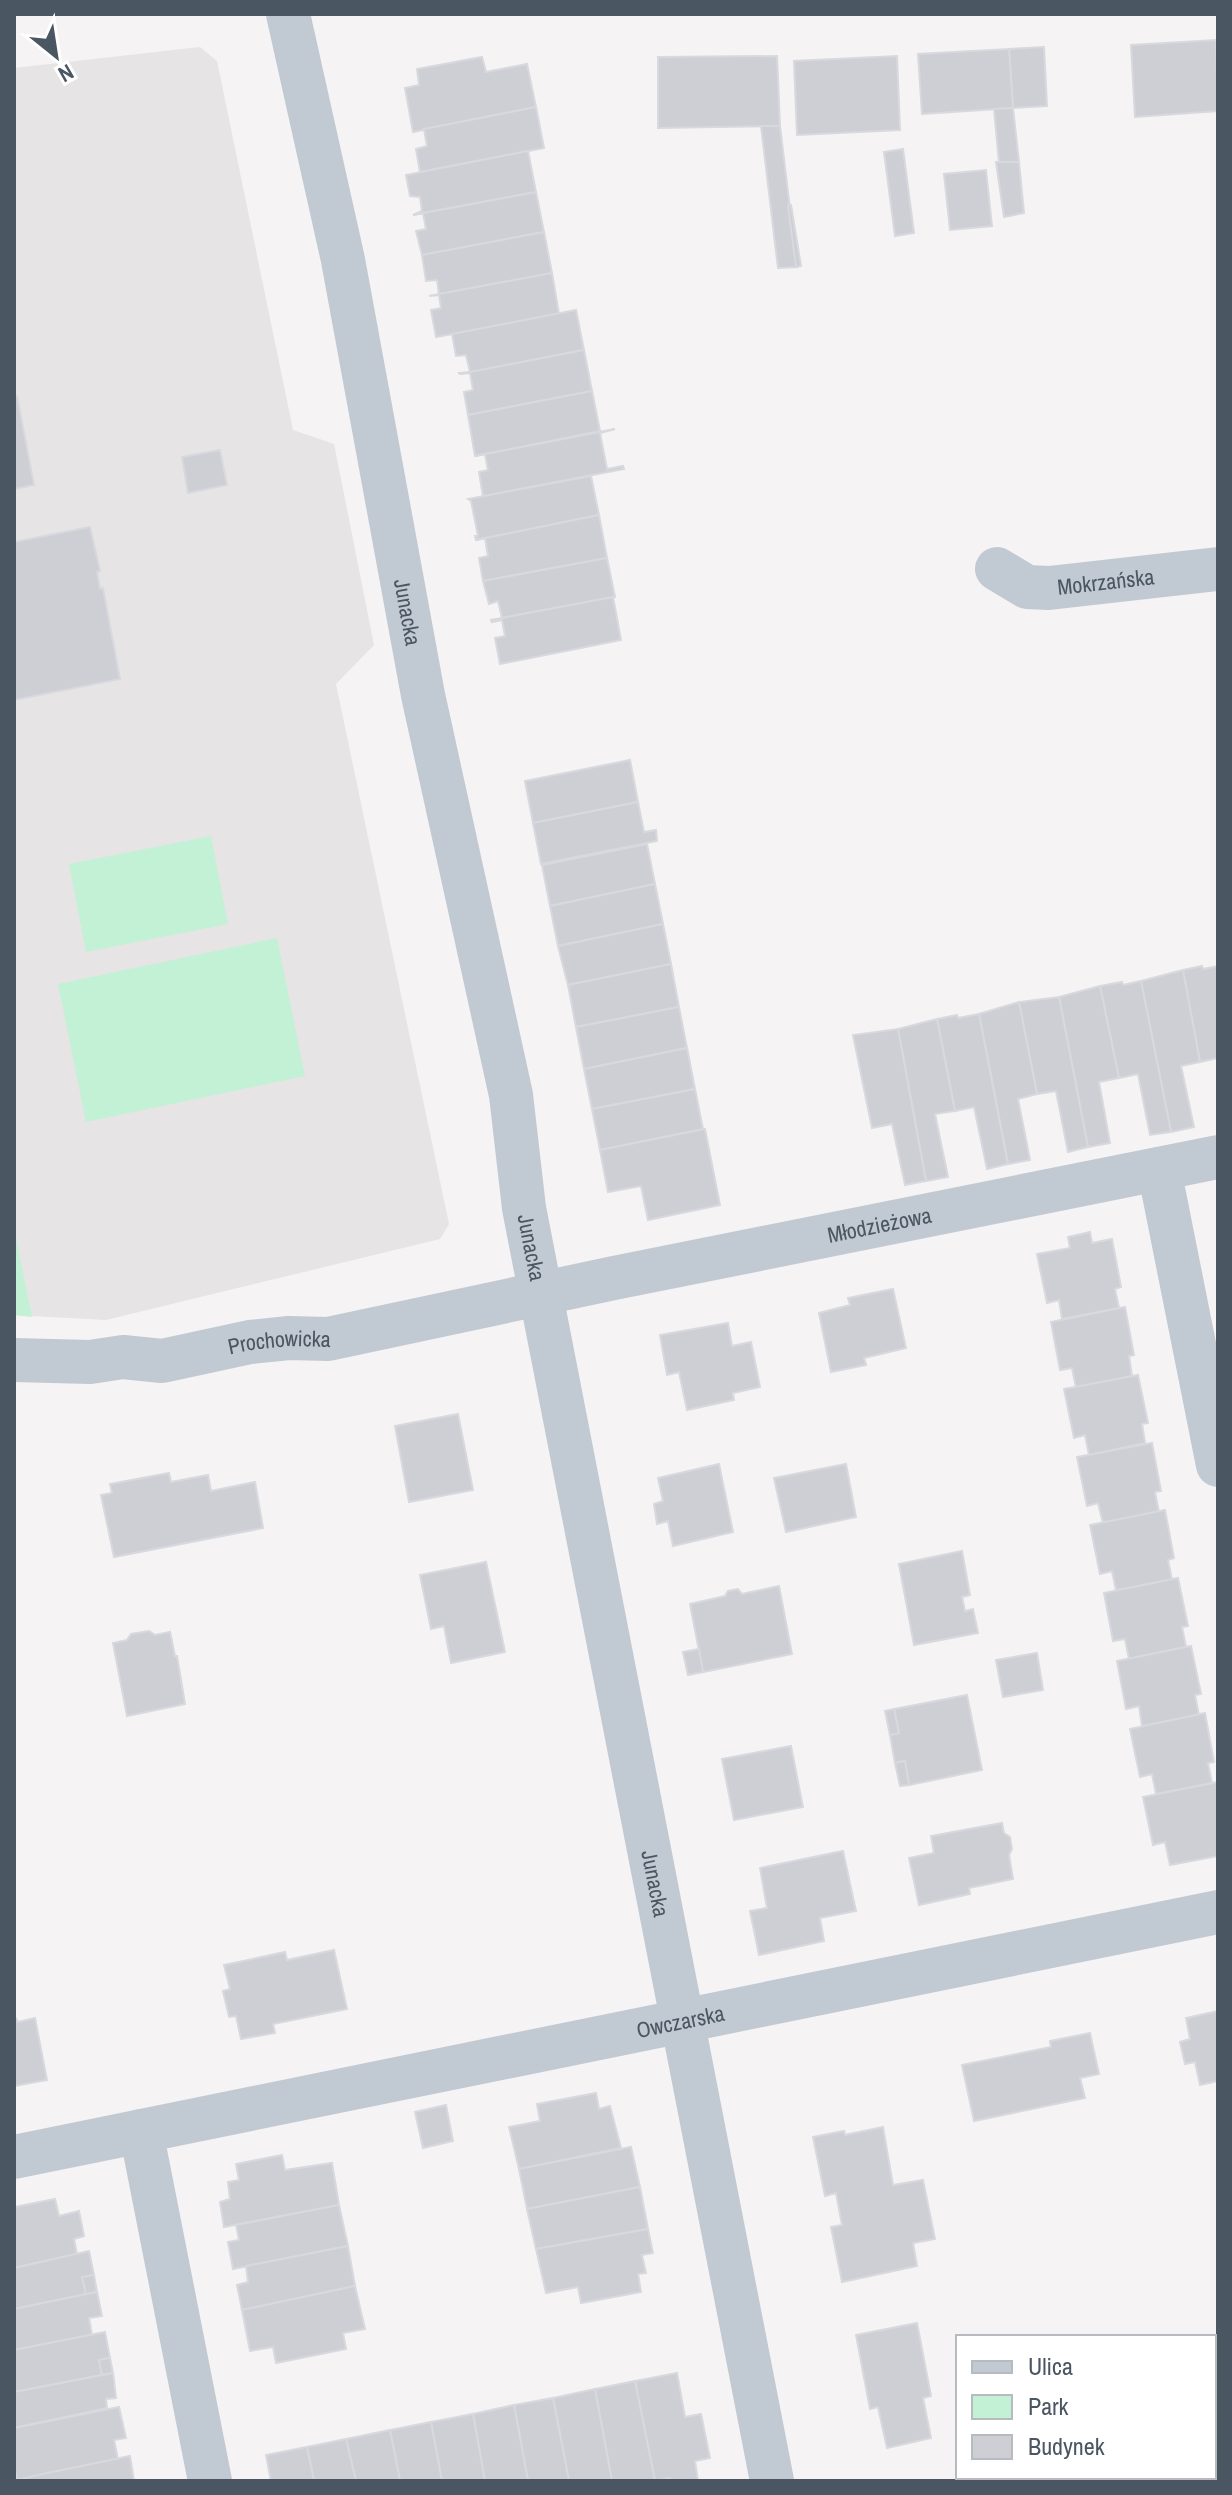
<svg xmlns="http://www.w3.org/2000/svg" width="1232" height="2495" font-family="'Archivo Narrow',sans-serif">
  <style>
    .education { fill: #e6e4e5 }
    .green { fill: #c3f1d5 }
    .building { fill: #cdcfd5; stroke: #d7d9de; stroke-width: 2 }
    .lines { fill: none; stroke-linecap: round; stroke-linejoin: round }
    .minor { stroke: #c1cad2; stroke-width: 44 }
    .labels { text-anchor: middle; dominant-baseline: central; stroke-width: 6; stroke-linejoin: round; paint-order: stroke }
    .street-label { font-size: 22px; fill: #4a5661; stroke: #fff }
  </style>
  <rect width="100%" height="100%" fill="#f5f3f3"/>
  <polygon class="education" points="200,47 217,61 293,430 334,444 374,645 336,684 449,1224 440,1239 106,1320 14,1315 14,68"/>
  <g class="green">
    <polygon points="211,836 228,924 86,952 69,864"/>
    <polygon points="277,938 305,1076 86,1122 58,984"/>
    <polygon points="14,1228 32,1317 14,1315"/>
  </g>
  <g class="building">
    <polygon points="1216,40 1218,111 1135,117 1131,45"/>
    <polygon points="1044,47 1047,106 1013,108 1009,49"/>
    <polygon points="1009,49 1013,108 922,114 918,54"/>
    <polygon points="777,56 780,126 658,128 658,57"/>
    <polygon points="897,56 900,130 797,135 794,61"/>
    <polygon points="482,57 486,72 527,64 536,107 413,132 405,88 419,85 417,69"/>
    <polygon points="536,107 544,148 420,172 416,149 427,146 424,129"/>
    <polygon points="1013,108 1019,162 999,163 994,109"/>
    <polygon points="761,126 780,126 797,267 778,268"/>
    <polygon points="903,149 914,233 895,236 884,152"/>
    <polygon points="528,151 536,192 413,215 422,211 420,197 410,196 406,175"/>
    <polygon points="996,162 1019,162 1024,213 1004,217"/>
    <polygon points="986,170 992,226 950,230 944,174"/>
    <polygon points="536,192 544,232 422,255 416,231 426,229 423,213 413,215"/>
    <polygon points="791,205 801,266 796,267 788,206"/>
    <polygon points="544,232 552,273 439,294 437,280 426,281 422,255"/>
    <polygon points="552,273 559,314 436,337 431,310 441,308 439,295 429,296"/>
    <polygon points="576,310 584,350 460,374 459,373 470,372 466,355 456,356 452,334"/>
    <polygon points="584,350 592,391 468,415 464,392 473,390 470,373 460,374"/>
    <polygon points="592,391 600,431 475,456 468,415"/>
    <polygon points="17,396 34,485 14,489 14,397"/>
    <polygon points="615,429 600,433 607,469 623,466 624,469 483,496 479,472 488,470 485,454 475,456"/>
    <polygon points="220,450 227,485 188,493 182,457"/>
    <polygon points="591,476 599,515 476,540 475,536 478,536 471,501 468,499"/>
    <polygon points="599,515 607,558 483,581 479,558 488,556 485,538 476,540"/>
    <polygon points="90,527 100,571 97,572 100,589 103,588 120,679 14,700 14,542"/>
    <polygon points="607,558 615,597 502,618 498,601 489,604 483,581"/>
    <polygon points="613,597 621,640 500,664 495,638 505,636 502,620 492,622 491,620"/>
    <polygon points="630,760 638,802 533,823 525,781"/>
    <polygon points="638,802 644,832 656,830 657,841 541,864 533,823"/>
    <polygon points="647,844 655,884 550,906 542,865"/>
    <polygon points="655,884 663,924 558,946 550,906"/>
    <polygon points="663,924 671,964 568,985 558,946"/>
    <polygon points="671,964 679,1007 576,1027 568,985"/>
    <polygon points="1202,966 1203,969 1218,966 1218,1058 1200,1062 1183,970"/>
    <polygon points="1183,970 1200,1062 1181,1066 1194,1127 1171,1132 1141,981"/>
    <polygon points="1141,981 1171,1132 1150,1135 1138,1074 1119,1078 1100,986 1122,982 1123,985"/>
    <polygon points="1100,986 1119,1078 1099,1082 1110,1143 1088,1147 1059,997"/>
    <polygon points="1059,997 1088,1147 1068,1152 1056,1091 1037,1094 1019,1002"/>
    <polygon points="1019,1002 1037,1094 1018,1099 1030,1160 1008,1164 979,1014"/>
    <polygon points="679,1007 687,1048 584,1069 576,1027"/>
    <polygon points="979,1014 1008,1164 987,1169 974,1107 955,1111 937,1019 957,1015 958,1018"/>
    <polygon points="937,1019 955,1111 935,1114 948,1177 926,1181 898,1029"/>
    <polygon points="898,1029 926,1181 905,1185 892,1124 872,1128 853,1035"/>
    <polygon points="687,1048 695,1089 592,1109 584,1069"/>
    <polygon points="695,1089 703,1129 600,1150 592,1109"/>
    <polygon points="705,1129 720,1205 648,1220 641,1186 608,1192 600,1150"/>
    <polygon points="1090,1232 1092,1243 1112,1239 1121,1287 1115,1289 1119,1308 1062,1319 1059,1300 1047,1303 1037,1254 1070,1248 1068,1237"/>
    <polygon points="893,1289 906,1348 864,1358 866,1365 831,1372 819,1313 850,1305 848,1298"/>
    <polygon points="1125,1307 1134,1355 1129,1356 1132,1376 1076,1388 1072,1368 1060,1370 1051,1322"/>
    <polygon points="728,1323 732,1346 751,1342 760,1387 733,1393 734,1400 687,1410 679,1372 667,1375 660,1335"/>
    <polygon points="1138,1375 1148,1423 1142,1424 1145,1443 1089,1455 1085,1435 1074,1438 1064,1389"/>
    <polygon points="458,1414 473,1490 409,1502 395,1426"/>
    <polygon points="1152,1443 1161,1491 1155,1492 1159,1512 1103,1523 1098,1503 1087,1506 1077,1457"/>
    <polygon points="719,1464 733,1532 673,1546 668,1521 657,1524 654,1504 663,1501 658,1478"/>
    <polygon points="846,1464 856,1517 786,1532 774,1478"/>
    <polygon points="169,1473 171,1482 208,1475 211,1491 255,1482 263,1528 114,1557 101,1495 112,1493 110,1484"/>
    <polygon points="1165,1510 1174,1558 1168,1560 1172,1580 1116,1590 1112,1571 1100,1574 1090,1525"/>
    <polygon points="962,1551 970,1595 962,1597 965,1611 973,1609 978,1633 914,1645 899,1564"/>
    <polygon points="486,1562 505,1652 451,1663 444,1626 431,1629 420,1575"/>
    <polygon points="1178,1578 1188,1626 1182,1627 1186,1647 1129,1659 1125,1639 1113,1641 1104,1593"/>
    <polygon points="779,1586 792,1654 703,1672 690,1604 725,1596 728,1591 738,1589 742,1594"/>
    <polygon points="149,1631 155,1635 170,1632 175,1656 177,1656 185,1704 127,1716 113,1643 127,1640 131,1634"/>
    <polygon points="1191,1646 1201,1694 1195,1695 1199,1715 1142,1726 1139,1706 1126,1709 1117,1661"/>
    <polygon points="699,1649 703,1672 688,1675 683,1652"/>
    <polygon points="1037,1653 1043,1690 1003,1697 996,1660"/>
    <polygon points="967,1695 982,1770 909,1785 905,1761 895,1763 890,1735 899,1733 894,1709"/>
    <polygon points="894,1709 899,1733 890,1735 885,1711"/>
    <polygon points="1205,1713 1214,1762 1208,1763 1212,1783 1156,1794 1152,1774 1140,1777 1130,1729"/>
    <polygon points="791,1746 803,1807 734,1820 722,1759"/>
    <polygon points="905,1761 909,1785 900,1786 895,1763"/>
    <polygon points="1218,1782 1218,1856 1170,1865 1165,1842 1153,1845 1143,1797"/>
    <polygon points="1002,1823 1004,1833 1010,1837 1012,1849 1009,1855 1013,1879 969,1888 970,1894 919,1905 909,1858 934,1853 931,1836"/>
    <polygon points="843,1851 856,1911 820,1918 824,1941 759,1955 750,1911 767,1908 760,1868"/>
    <polygon points="334,1950 347,2009 273,2024 275,2033 241,2039 236,2016 229,2017 223,1991 230,1989 224,1965 285,1952 287,1960"/>
    <polygon points="1218,2011 1218,2081 1200,2085 1195,2062 1185,2064 1180,2042 1190,2039 1186,2018"/>
    <polygon points="14,2015 18,2022 35,2018 47,2080 14,2086"/>
    <polygon points="1090,2033 1099,2074 1080,2078 1085,2098 974,2121 962,2065 1051,2047 1050,2041"/>
    <polygon points="596,2093 599,2109 610,2106 621,2148 519,2169 509,2127 540,2121 537,2104"/>
    <polygon points="446,2105 453,2141 423,2148 415,2112"/>
    <polygon points="883,2127 893,2185 923,2180 935,2239 913,2243 917,2266 842,2282 831,2227 842,2225 836,2193 825,2196 813,2137 844,2131 845,2135"/>
    <polygon points="631,2147 640,2187 527,2209 519,2169"/>
    <polygon points="282,2155 285,2170 332,2163 339,2205 224,2227 220,2202 230,2199 228,2182 239,2180 236,2164"/>
    <polygon points="640,2187 648,2229 536,2249 527,2209"/>
    <polygon points="55,2199 59,2216 79,2211 84,2236 74,2239 77,2254 14,2268 14,2207"/>
    <polygon points="339,2205 348,2246 233,2269 228,2242 239,2240 236,2225"/>
    <polygon points="648,2229 653,2253 642,2255 646,2273 638,2274 641,2292 581,2303 578,2287 546,2293 536,2249"/>
    <polygon points="348,2246 355,2286 242,2310 237,2285 248,2282 246,2266"/>
    <polygon points="89,2251 94,2275 82,2277 86,2294 14,2309 14,2268"/>
    <polygon points="94,2275 97,2292 86,2294 82,2277"/>
    <polygon points="355,2286 365,2329 343,2333 346,2349 276,2363 273,2347 250,2351 242,2310"/>
    <polygon points="97,2292 102,2316 89,2318 92,2335 14,2350 14,2309"/>
    <polygon points="917,2323 931,2396 923,2398 931,2438 887,2448 878,2407 870,2409 856,2335"/>
    <polygon points="105,2332 110,2358 99,2360 102,2375 14,2392 14,2350"/>
    <polygon points="110,2358 113,2373 102,2375 99,2360"/>
    <polygon points="113,2373 116,2398 106,2399 107,2408 14,2428 14,2392"/>
    <polygon points="677,2373 685,2417 701,2414 710,2458 695,2461 698,2481 671,2481 670,2478 655,2481 635,2381"/>
    <polygon points="635,2381 655,2481 612,2481 595,2389"/>
    <polygon points="595,2389 612,2481 569,2481 553,2398"/>
    <polygon points="553,2398 569,2481 528,2481 514,2405"/>
    <polygon points="514,2405 528,2481 485,2481 473,2414"/>
    <polygon points="119,2407 126,2438 114,2440 118,2459 17,2480 14,2465 14,2428"/>
    <polygon points="473,2414 485,2481 442,2481 431,2422"/>
    <polygon points="431,2422 442,2481 400,2481 390,2430"/>
    <polygon points="390,2430 400,2481 356,2481 346,2439"/>
    <polygon points="346,2439 356,2481 314,2481 307,2447"/>
    <polygon points="307,2447 314,2481 271,2481 266,2455"/>
    <polygon points="130,2456 134,2481 17,2481 33,2476"/>
  </g>
  <g class="lines">
    <g class="minor">
      <path id="s1" d="M288 14 343 260 423 695 511 1095 524 1208 772 2481"/>
      <path id="s2" d="M997 569 1027 587 1049 588 1218 569"/>
      <polyline points="1159,1169 1218,1465"/>
      <path id="s3" d="M14 1360 90 1362 123 1357 162 1361 250 1342 289 1338 328 1339 614 1278 1218 1157"/>
      <polyline points="141,2131 210,2481"/>
      <path id="s4" d="M14 2157 1218 1912"/>
    </g>
  </g>
  <g class="labels">
    <g class="street-label">
      <text stroke="none"><textPath href="#s2" startOffset="114">Mokrzańska</textPath></text>
      <text stroke="none"><textPath href="#s1" startOffset="610">Junacka</textPath></text>
      <text stroke="none"><textPath href="#s3" startOffset="880">Młodzieżowa</textPath></text>
      <text stroke="none"><textPath href="#s1" startOffset="1258">Junacka</textPath></text>
      <text stroke="none"><textPath href="#s3" startOffset="268">Prochowicka</textPath></text>
      <text stroke="none"><textPath href="#s1" startOffset="1906">Junacka</textPath></text>
      <text stroke="none"><textPath href="#s4" startOffset="680">Owczarska</textPath></text>
    </g>
  </g>
  <rect width="1232" height="2495" fill="none" stroke="#4a5661" stroke-width="32"/>
  <rect x="956" y="2335" width="260" height="144" fill="#ffffff" stroke="#b7bbc0" stroke-width="2"/>
  <rect x="972" y="2361" width="40" height="12" fill="#c1cad2" stroke="#b7bbc0" stroke-width="2"/>
  <text x="1028" y="2375" font-size="24" fill="#4a5661">Ulica</text>
  <rect x="972" y="2395" width="40" height="24" fill="#c3f1d5" stroke="#b7bbc0" stroke-width="2"/>
  <text x="1028" y="2415" font-size="24" fill="#4a5661">Park</text>
  <rect x="972" y="2435" width="40" height="24" fill="#cdcfd5" stroke="#b7bbc0" stroke-width="2"/>
  <text x="1028" y="2455" font-size="24" fill="#4a5661">Budynek</text>
  <g transform="translate(56 56) rotate(150)" stroke="#ffffff" stroke-width="6" paint-order="stroke">
  <path d="M0-6L14 30L0 20L-14 30Z" fill="#4a5661"/>
  <text y="-12" font-size="22" font-weight="bold" text-anchor="middle" fill="#4a5661">N</text>
  </g>
</svg>
